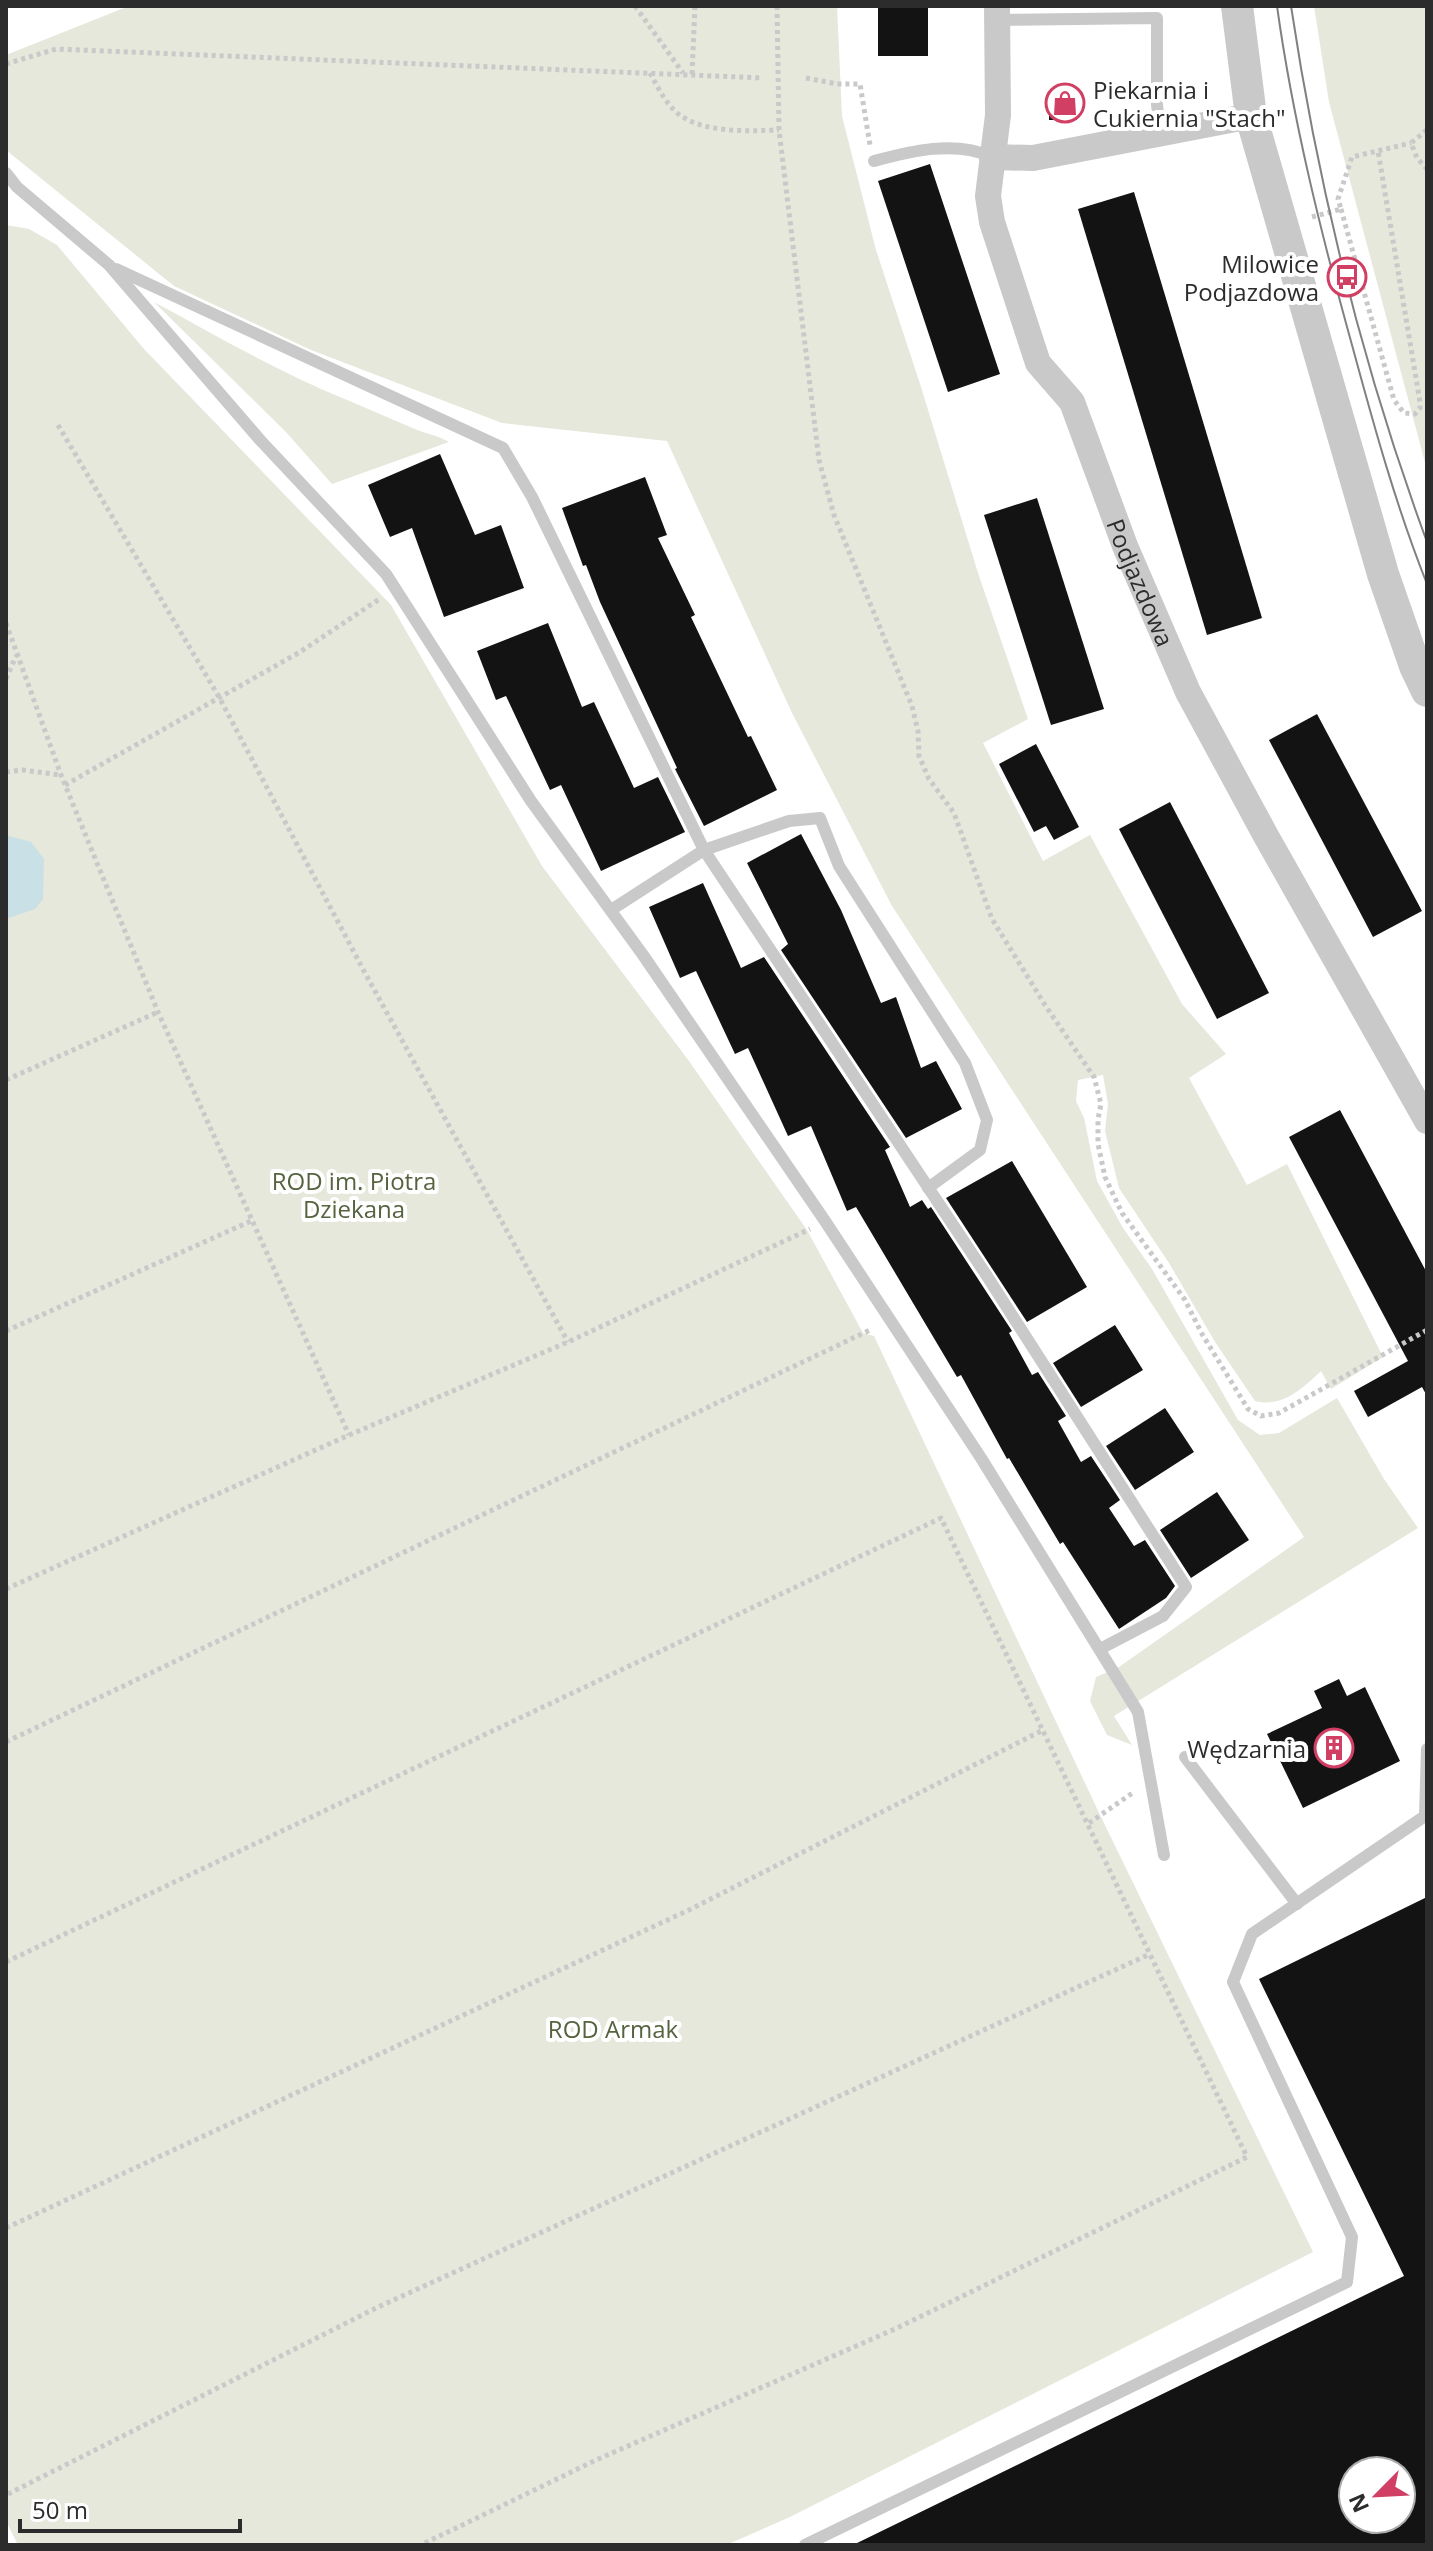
<svg xmlns="http://www.w3.org/2000/svg" width="1433" height="2551" font-family="'Open Sans',sans-serif">
  <style>
    .green { fill: #e5e8db }
    .water { fill: #c9e0e7 }
    .building { fill: #131313; fill-rule: evenodd }
    .lines { fill: none; stroke-linecap: round; stroke-linejoin: round }
    .path { stroke: #c9c9c9; stroke-width: 5; stroke-dasharray: 4 4; stroke-linecap: butt }
    .service { stroke: #c9c9c9; stroke-width: 12 }
    .minor { stroke: #c9c9c9; stroke-width: 26 }
    .tertiary { stroke: #c9c9c9; stroke-width: 32 }
    .tram { stroke: #818181; stroke-width: 2 }
    .labels { text-anchor: middle; dominant-baseline: central; stroke-width: 8; stroke-linejoin: round; paint-order: stroke }
    .poi-label { font-size: 24px; fill: #2c2c2c; stroke: #fff; text-anchor: end }
    .street-label { font-size: 24px; fill: #2c2c2c; stroke: #fff }
    .park-label { font-size: 24px; fill: #56633f; stroke: #fff }
  </style>
  <rect width="100%" height="100%" fill="#fff"/>
  <g class="green">
    <path d="M129 6H837L842 116 876 250 921 387 978 573 1028 719 983 743 1043 861 1090 835 1182 1004 1226 1054 1189 1078 1247 1185 1287 1164 1383 1357 1331 1389 1321 1371C1302 1389 1282 1408 1255 1401L1215 1342 1169 1263 1119 1188 1105 1131 1108 1104 1103 1075 1078 1080 1076 1101 1084 1118 1097 1181 1123 1228 1152 1269 1238 1420 1260 1435 1279 1433 1337 1398 1384 1479 1418 1528 1114 1716 1132 1745 1107 1735 1090 1701 1096 1677 1119 1667 1304 1537 892 906 792 713 667 441 502 423 311 350 174 286 6 150V55Z"/>
    <polygon points="1314,6 1427,6 1427,470 1329,102"/>
    <polygon points="6,225 29,229 57,245 144,349 391,605 542,866 689,1061 807,1230 863,1333 874,1336 1101,1817 1313,2252 790,2517 726,2545 18,2545 6,2521"/>
    <path d="M154 302C217 336 280 373 347 400 370 410 392 419 415 429 426 434 438 435 449 442L332 484 286 432Z"/>
  </g>
  <polygon class="water" points="6,835 31,842 44,859 43,899 35,909 6,919"/>
  <g class="building">
    <rect x="878" y="6" width="50" height="50"/>
    <polygon points="1049,92 1076,92 1077,120 1049,120"/>
    <polygon points="930,164 1000,374 948,392 878,181"/>
    <polygon points="1134,192 1262,618 1207,635 1078,209"/>
    <polygon points="440,454 475,535 501,525 524,588 444,617 412,528 390,537 368,485"/>
    <polygon points="645,477 667,535 658,538 695,615 691,617 748,737 751,736 777,790 704,826 675,769 677,768 600,602 586,565 583,566 562,508"/>
    <polygon points="1037,498 1104,709 1051,725 984,515"/>
    <polygon points="548,623 582,707 594,702 634,788 658,777 685,832 601,871 561,785 550,790 506,696 496,700 477,651"/>
    <polygon points="1317,714 1422,911 1373,937 1269,740"/>
    <polygon points="1036,744 1079,827 1054,840 1046,826 1034,832 999,764"/>
    <polygon points="1170,802 1269,993 1217,1019 1119,829"/>
    <polygon points="801,834 841,910 881,1003 896,997 921,1068 936,1061 962,1109 906,1138 781,950 788,944 747,863"/>
    <polygon points="703,883 741,968 764,957 890,1147 885,1150 910,1207 922,1200 928,1209 931,1207 1012,1331 1009,1333 1032,1375 1038,1372 1066,1416 1058,1421 1081,1462 1091,1456 1120,1500 1109,1508 1134,1546 1145,1540 1175,1586 1166,1598 1119,1629 1063,1542 1060,1544 1009,1458 1007,1459 961,1375 957,1377 856,1207 847,1211 811,1126 788,1136 748,1048 735,1054 696,971 680,978 649,907"/>
    <polygon points="1340,1110 1427,1273 1427,1396 1422,1387 1368,1417 1354,1391 1408,1361 1289,1137"/>
    <polygon points="1012,1161 1087,1287 1027,1322 946,1198"/>
    <polygon points="1115,1325 1143,1370 1081,1407 1053,1363"/>
    <polygon points="1165,1408 1194,1452 1135,1490 1106,1446"/>
    <polygon points="1217,1492 1249,1540 1191,1578 1160,1530"/>
    <polygon points="1339,1679 1347,1696 1365,1687 1400,1761 1303,1808 1267,1734 1322,1708 1314,1691"/>
    <path d="M1427 1897V2545H853L1404 2276 1259 1979ZM1353 2471H1401V2519H1353Z"/>
  </g>
  <g class="lines">
    <g class="path">
      <polyline points="635,6 683,73"/>
      <polyline points="777,6 779,130 819,460 834,515 912,706 918,731 919,756 929,779 954,813 992,919 1045,1005 1094,1077 1101,1104 1098,1119 1098,1144 1105,1177 1122,1213 1185,1300 1202,1334 1248,1409 1261,1416 1279,1413 1427,1330"/>
      <polyline points="6,64 56,49 763,78"/>
      <path d="M650 73C657 86 664 100 674 110 698 134 748 131 779 130"/>
      <polyline points="692,74 695,6"/>
      <polyline points="806,78 837,84 860,84 870,145"/>
      <polyline points="1427,130 1411,143 1417,158 1427,169"/>
      <polyline points="1341,209 1394,400 1404,413 1415,414 1420,408 1420,402 1378,151"/>
      <polyline points="1312,217 1341,209 1338,199 1352,157 1411,143"/>
      <polyline points="58,425 219,697 365,973 568,1342"/>
      <polyline points="6,623 61,775 158,1012 349,1435"/>
      <polyline points="6,679 16,656"/>
      <polyline points="6,772 23,770 60,775"/>
      <polyline points="65,785 300,652 381,598"/>
      <polyline points="6,1080 158,1012"/>
      <polyline points="6,1331 251,1221"/>
      <polyline points="6,1589 349,1435 568,1342 810,1229"/>
      <polyline points="6,1742 872,1329"/>
      <polyline points="1089,1823 1134,1792"/>
      <polyline points="6,1962 941,1518 1247,2157 895,2329 596,2460 421,2545"/>
      <polyline points="6,2228 691,1909 1043,1730"/>
      <polyline points="8,2494 376,2308 1150,1954"/>
    </g>
    <g class="service">
      <polyline points="997,20 1157,18 1157,104 1160,134"/>
      <path d="M874 161C911 151 955 140 992 157"/>
      <polyline points="6,173 17,187 109,265 261,441 386,574 531,801 643,955 825,1221 981,1458 1138,1712 1164,1855"/>
      <polyline points="116,269 503,448 532,497 704,850 985,1273 1186,1587 1163,1616 1100,1649"/>
      <polyline points="611,910 704,850 789,821 820,818 839,866 965,1063 987,1120 980,1150 928,1188"/>
      <polyline points="1185,1757 1297,1904"/>
      <polyline points="805,2545 1347,2282 1352,2237 1233,1982 1252,1934 1425,1816 1427,1749"/>
    </g>
    <g class="minor">
      <path id="s1" d="M997 6 998 115 988 196 992 222 1038 363 1072 402 1125 546 1188 692 1266 836 1427 1121"/>
      <polyline points="992,157 1033,158 1251,116"/>
    </g>
    <polyline class="tertiary" points="1237,6 1251,116 1383,574 1415,666 1427,691"/>
    <g class="tram">
      <path d="M1277 6C1293 121 1321 233 1352 345 1374 426 1396 506 1427 584"/>
      <path d="M1291 6C1318 186 1364 371 1427 542"/>
    </g>
  </g>
  <defs>
    <g id="shop-ring" transform="scale(2)"><circle r="9.5" fill="#fff" stroke="#d23f64" stroke-width="1.5"/><path d="M-5-2.5h2.3a2.7 3.5 0 0 1 5.4 0H5L5.5 6h-11ZM-1.5-2.5h3a1.5 2.3 0 0 0-3 0Z" fill="#d23f64"/></g>
    <g id="bus-ring" transform="scale(2)"><circle r="9.5" fill="#fff" stroke="#d23f64" stroke-width="1.5"/><path d="M-5-6H5V4H4V6H2V4H-2V6H-4V4H-5ZM-3.5-4V0h7V-4ZM-3.5 1.2v1.5H-2V1.2ZM2 1.2v1.5H3.5V1.2Z" fill="#d23f64"/></g>
    <g id="building-ring" transform="scale(2)"><circle r="9.5" fill="#fff" stroke="#d23f64" stroke-width="1.5"/><path d="M-4-6H4V6H1V3H-1V6H-4ZM-2.5-4.3h1.7v1.8h-1.7ZM.8-4.3h1.7v1.8H.8ZM-2.5-1h1.7V.8h-1.7ZM.8-1h1.7V.8H.8Z" fill="#d23f64"/></g>
  </defs>
  <g fill-rule="evenodd">
    <use href="#shop-ring" x="1065" y="103"/>
    <use href="#bus-ring" x="1347" y="277"/>
    <use href="#building-ring" x="1334" y="1748"/>
  </g>
  <g class="labels">
    <g class="poi-label">
      <text x="1093" y="89" text-anchor="start">Piekarnia i<tspan x="1093" dy="28">Cukiernia "Stach"</tspan></text>
      <text x="1319" y="263">Milowice<tspan x="1319" dy="28">Podjazdowa</tspan></text>
      <text x="1306" y="1748">Wędzarnia</text>
    </g>
    <g class="street-label">
      <text stroke="none"><textPath href="#s1" startOffset="610">Podjazdowa</textPath></text>
    </g>
    <g class="park-label">
      <text x="354" y="1180">ROD im. Piotra<tspan x="354" dy="28">Dziekana</tspan></text>
      <text x="613" y="2028">ROD Armak</text>
    </g>
  </g>
  <rect width="1433" height="2551" fill="none" stroke="#2c2c2c" stroke-width="16"/>
  <g transform="translate(1377 2495) rotate(246)"><circle r="38" fill="#ffffff" stroke="#ababab" stroke-width="2"/>
  <path d="M0-6L14 30L0 20L-14 30Z" fill="#d23f64"/>
  <text y="-12" font-size="22" font-weight="bold" text-anchor="middle" fill="#2c2c2c">N</text>
  </g>
  <path d="M20 2519v12h220v-12" fill="none" stroke="#2c2c2c" stroke-width="4"/>
  <text x="32" y="2519" font-size="24" fill="#2c2c2c" stroke="#ffffff" stroke-width="6" paint-order="stroke">50 m</text>
</svg>
